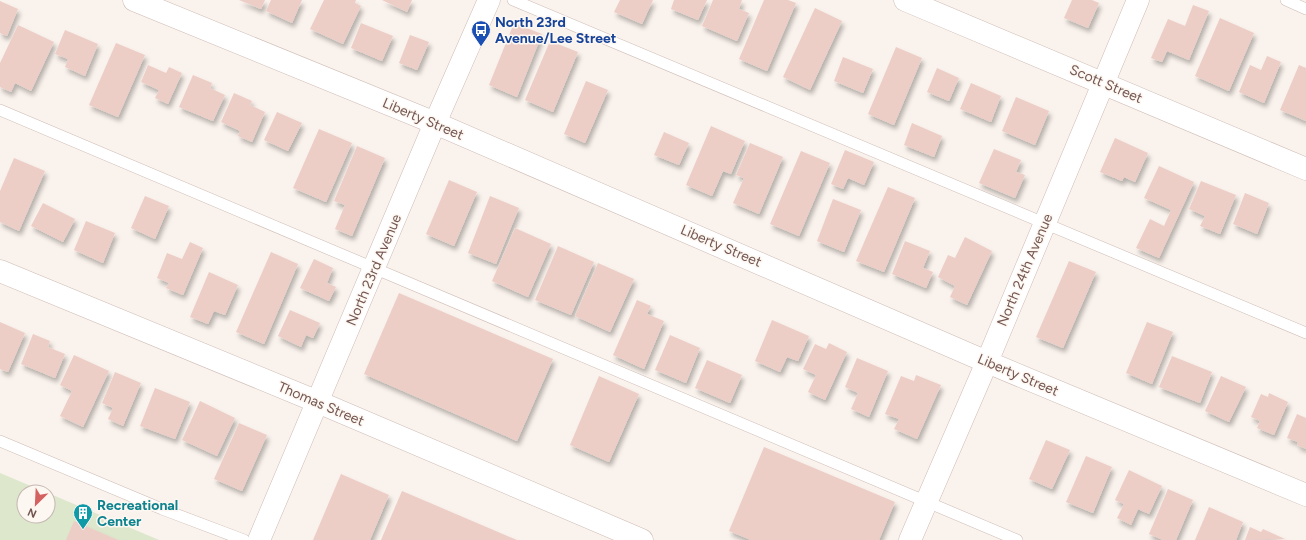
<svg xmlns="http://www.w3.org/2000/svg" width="1306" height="540" font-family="Figtree,sans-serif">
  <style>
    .green { fill: #dce7cc }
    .building { fill: #edcec7; filter: url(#shadow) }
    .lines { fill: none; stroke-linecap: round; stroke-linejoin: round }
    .lane-casing { stroke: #cebbb5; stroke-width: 12 }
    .street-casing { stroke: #cebbb5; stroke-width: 23 }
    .secondary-casing { stroke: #d0bab3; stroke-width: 23 }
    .lane { stroke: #fff; stroke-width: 11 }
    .street { stroke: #fff; stroke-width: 22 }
    .secondary { stroke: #fff; stroke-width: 22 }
    .labels { text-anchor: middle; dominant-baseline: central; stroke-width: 3; stroke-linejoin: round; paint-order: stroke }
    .transit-label { font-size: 14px; font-weight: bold; fill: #164399; stroke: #fdf7f2; text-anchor: start }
    .street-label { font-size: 14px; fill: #735651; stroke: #fdf7f2 }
    .culture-label { font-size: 14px; font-weight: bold; fill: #0d838f; stroke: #fdf7f2; text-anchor: start }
  </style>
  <defs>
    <filter id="shadow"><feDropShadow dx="2.5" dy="4.5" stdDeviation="2" flood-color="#0004"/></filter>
  </defs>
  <rect width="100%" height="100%" fill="#faf2ec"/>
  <polygon class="green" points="0,473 45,492 24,492 24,516 48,516 48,493 159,540 0,540"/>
  <g class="building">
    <polygon points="239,0 265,0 261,9"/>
    <polygon points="271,0 302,0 292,23 266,11"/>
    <polygon points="324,0 356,0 355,3 361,6 343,44 310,29"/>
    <polygon points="382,0 412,0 407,12"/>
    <polygon points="620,0 653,0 642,24 614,12"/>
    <polygon points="674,0 707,0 698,20 671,9"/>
    <polygon points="713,0 742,0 739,9 749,13 737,41 702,26"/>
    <polygon points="764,0 788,0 796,3 767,71 739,59"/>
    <polygon points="1072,0 1092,0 1099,3 1088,28 1064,18"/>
    <polygon points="0,1 18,9 7,36 0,33"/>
    <polygon points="1193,5 1209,11 1189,60 1167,51 1162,62 1151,58 1168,19 1185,26"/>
    <polygon points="815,8 842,21 810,90 783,77"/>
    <polygon points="1220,18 1254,33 1229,91 1195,76"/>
    <polygon points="361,23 393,36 382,61 351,48"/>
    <polygon points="514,23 542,34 517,97 489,85"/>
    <polygon points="18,25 54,42 31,91 15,83 11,92 0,87 0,63"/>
    <polygon points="65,30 98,44 85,76 65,67 68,59 55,54"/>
    <polygon points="410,35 429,42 417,70 399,63"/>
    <polygon points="550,41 578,52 553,112 525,100"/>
    <polygon points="116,43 145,55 118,117 89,105"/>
    <polygon points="896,47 922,58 894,125 868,114"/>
    <polygon points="1267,56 1281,62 1264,103 1239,92 1250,65 1261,70"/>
    <polygon points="843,57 873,69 863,93 834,81"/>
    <polygon points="148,65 166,73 169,67 182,73 168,104 155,98 159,90 141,82"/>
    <polygon points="1299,65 1306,68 1306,121 1280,110"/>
    <polygon points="937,68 959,78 949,101 927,92"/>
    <polygon points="193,75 212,83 210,88 225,95 213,121 179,107"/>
    <polygon points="586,81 608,90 585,143 564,134"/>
    <polygon points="971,83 1001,96 991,122 960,109"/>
    <polygon points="234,93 252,101 250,105 265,112 252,142 238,136 240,131 221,122"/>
    <polygon points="1016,97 1049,111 1035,145 1002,131"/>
    <polygon points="277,112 302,123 288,151 264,140"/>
    <polygon points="912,123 942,136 934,157 904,145"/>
    <polygon points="711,126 745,141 731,174 723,171 712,196 686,185"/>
    <polygon points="319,129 352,143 326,202 293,188"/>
    <polygon points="664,132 689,143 679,165 654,155"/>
    <polygon points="1115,138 1148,153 1135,182 1124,177 1122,181 1100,172"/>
    <polygon points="750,143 783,157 759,214 733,203 744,178 736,175"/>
    <polygon points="357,146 385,158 352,236 335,229 345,205 334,201"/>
    <polygon points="994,149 1021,160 1016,172 1025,175 1015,198 979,183"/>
    <polygon points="845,150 874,162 864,185 848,178 843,189 831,184"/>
    <polygon points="801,151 830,163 799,236 770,224"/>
    <polygon points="14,158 45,171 19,231 0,222 0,191"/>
    <polygon points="1159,166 1194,182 1159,258 1136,248 1150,219 1164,226 1171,210 1144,198"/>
    <polygon points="449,180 477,192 454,246 426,234"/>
    <polygon points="1201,181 1236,195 1220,234 1200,226 1205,216 1189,209"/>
    <polygon points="888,187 915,198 884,272 856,261"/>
    <polygon points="1245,193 1269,203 1257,234 1233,224"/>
    <polygon points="145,196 169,206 155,239 131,228"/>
    <polygon points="490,196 519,208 496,264 468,253"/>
    <polygon points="833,199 861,210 844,252 817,241"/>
    <polygon points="43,203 75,219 63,242 31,226"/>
    <polygon points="86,221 115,233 103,263 74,250"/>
    <polygon points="515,228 551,244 528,297 492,281"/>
    <polygon points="965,237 992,251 967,305 950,297 955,286 938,277 948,255 955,258"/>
    <polygon points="905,241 930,251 923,268 933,272 926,288 892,274"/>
    <polygon points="190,242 203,248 183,295 166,288 169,283 157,278 167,253 182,259"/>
    <polygon points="558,246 594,262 571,315 535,300"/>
    <polygon points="271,252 298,264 264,344 236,332"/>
    <polygon points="314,259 333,268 327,283 336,287 329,301 300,288"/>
    <polygon points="1069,261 1096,272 1063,348 1036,337"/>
    <polygon points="598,263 634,279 610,332 575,316"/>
    <polygon points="209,272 238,285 225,315 214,311 208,324 190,317"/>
    <polygon points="399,293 553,359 517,441 364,374"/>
    <polygon points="637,300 651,306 647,314 664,321 644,369 613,355"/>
    <polygon points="290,310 320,323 313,338 306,335 301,347 278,336"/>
    <polygon points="772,320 809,336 798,361 787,357 780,372 755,361"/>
    <polygon points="0,322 25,333 8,372 0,369"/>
    <polygon points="1147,322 1173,332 1152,384 1126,373"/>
    <polygon points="33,334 50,341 48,347 65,354 55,378 21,364"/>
    <polygon points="670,335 700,348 686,383 655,370"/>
    <polygon points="829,343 847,352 825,400 808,392 816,375 803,369 815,344 826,349"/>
    <polygon points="74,355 109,371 83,427 60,416 72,391 60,385"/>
    <polygon points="1172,356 1212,372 1200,403 1159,387"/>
    <polygon points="857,358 888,371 869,417 851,409 858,393 845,387"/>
    <polygon points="707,360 742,375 730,403 695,388"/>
    <polygon points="115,372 141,383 123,426 108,419 113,408 102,403"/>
    <polygon points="916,375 941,385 917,439 894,429 899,419 885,414 901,376 914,381"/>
    <polygon points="599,376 639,394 609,462 570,445"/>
    <polygon points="1221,376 1246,387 1229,422 1205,411"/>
    <polygon points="155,388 190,402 175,439 140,426"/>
    <polygon points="1269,393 1288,402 1274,435 1257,428 1260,421 1251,417 1261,394 1268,397"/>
    <polygon points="200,401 235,418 217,456 182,440"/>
    <polygon points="1297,414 1306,418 1306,449 1297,445 1298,442 1287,438"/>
    <polygon points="239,423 267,435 242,491 214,479"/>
    <polygon points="1046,440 1070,450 1052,489 1029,479"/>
    <polygon points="764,447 895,502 879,540 751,540 729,531"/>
    <polygon points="1086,456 1112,467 1093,513 1066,502"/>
    <polygon points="1129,470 1162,486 1149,514 1138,509 1131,525 1117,518 1124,504 1115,500"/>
    <polygon points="341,474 389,495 370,540 313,540"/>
    <polygon points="1168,489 1193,500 1176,540 1163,540 1149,534"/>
    <polygon points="402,491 517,540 381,540"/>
    <polygon points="1209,507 1243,522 1236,540 1195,540"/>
    <polygon points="74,521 118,540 66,540"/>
    <polygon points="1250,527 1261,532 1263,529 1285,539 1245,540"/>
  </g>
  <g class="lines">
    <g class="lane-casing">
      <g id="lane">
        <polyline points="513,0 1306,333"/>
        <polyline points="1286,0 1306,9"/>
        <polyline points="0,110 1017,540"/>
        <polyline points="0,441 162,509 244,540"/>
      </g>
    </g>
    <g class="street-casing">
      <g id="street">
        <polyline points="134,0 435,123 987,362 1306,495"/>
        <polyline points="905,0 1306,169"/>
        <polyline points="0,271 318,402 642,540"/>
        <polyline points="259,540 435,123 489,0"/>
      </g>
    </g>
    <g class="secondary-casing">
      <polyline id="secondary" points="910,540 987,362 1138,0"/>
    </g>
    <use href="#lane" class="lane"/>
    <use href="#street" class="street"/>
    <use href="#secondary" class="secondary"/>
  </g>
  <defs>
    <g id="bus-pin" transform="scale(1)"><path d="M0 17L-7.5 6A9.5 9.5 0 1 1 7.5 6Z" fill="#1a4fb4" stroke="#fdf7f2"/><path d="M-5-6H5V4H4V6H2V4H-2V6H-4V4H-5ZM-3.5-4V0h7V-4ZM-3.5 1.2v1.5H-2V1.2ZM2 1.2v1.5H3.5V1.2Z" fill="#fff"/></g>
    <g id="building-pin" transform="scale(1)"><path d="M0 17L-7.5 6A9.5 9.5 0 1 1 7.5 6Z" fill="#0f9aa8" stroke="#fdf7f2"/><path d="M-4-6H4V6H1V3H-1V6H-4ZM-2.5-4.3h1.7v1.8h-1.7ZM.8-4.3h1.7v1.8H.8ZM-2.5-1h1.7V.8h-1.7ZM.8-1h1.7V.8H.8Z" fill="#fff"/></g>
  </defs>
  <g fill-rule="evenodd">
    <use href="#bus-pin" x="481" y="30"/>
    <use href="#building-pin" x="83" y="513"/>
  </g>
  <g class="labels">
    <g class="transit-label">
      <text x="495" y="22">North 23rd<tspan x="495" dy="16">Avenue/Lee Street</tspan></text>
    </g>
    <g class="street-label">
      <text transform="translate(1106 84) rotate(23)">Scott Street</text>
      <text transform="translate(423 119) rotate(23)">Liberty Street</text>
      <text transform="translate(721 246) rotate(23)">Liberty Street</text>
      <text transform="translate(374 270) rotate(-67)">North 23rd Avenue</text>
      <text transform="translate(1025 270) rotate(-67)">North 24th Avenue</text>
      <text transform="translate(1018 375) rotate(23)">Liberty Street</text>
      <text transform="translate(321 404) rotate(23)">Thomas Street</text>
    </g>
    <g class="culture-label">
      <text x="97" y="505">Recreational<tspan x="97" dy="16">Center</tspan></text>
    </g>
  </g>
  <g transform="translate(36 504) rotate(204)"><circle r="19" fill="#fdf7f2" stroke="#c6b7b2"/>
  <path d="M0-3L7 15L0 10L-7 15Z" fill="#d46261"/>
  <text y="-6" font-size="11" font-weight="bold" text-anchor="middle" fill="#735651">N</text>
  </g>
</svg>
